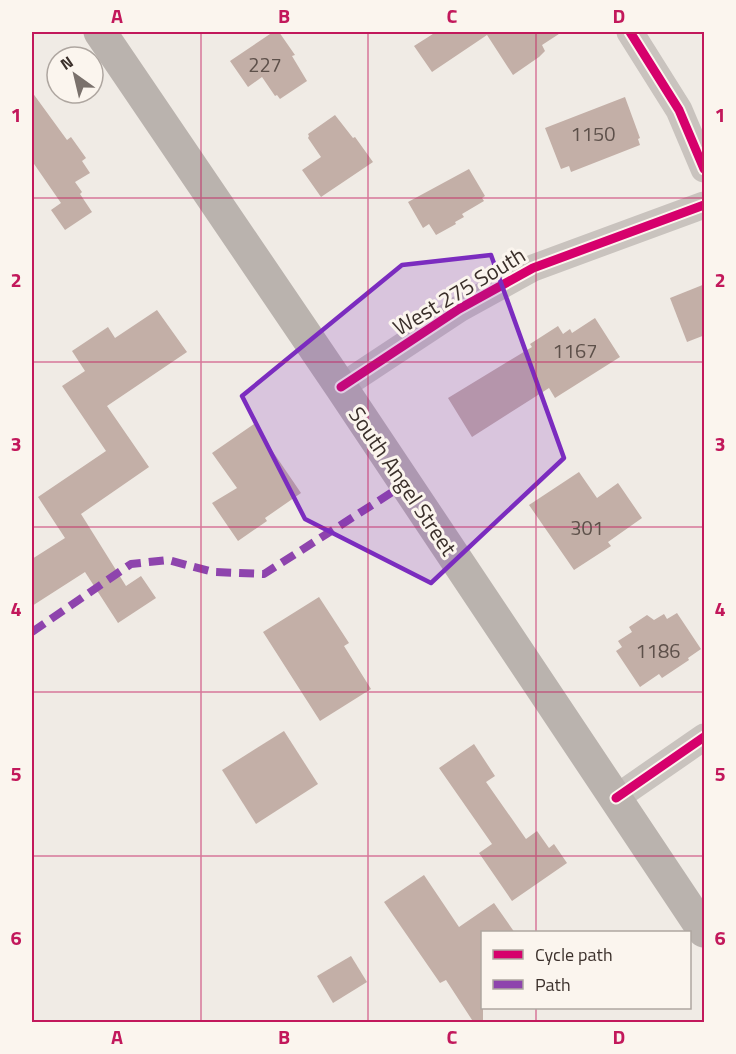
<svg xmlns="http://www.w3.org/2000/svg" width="736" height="1054" font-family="'Titillium Web',sans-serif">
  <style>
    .building { fill: #c3afa7 }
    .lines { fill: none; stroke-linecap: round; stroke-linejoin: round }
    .street { stroke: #c9c3be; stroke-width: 27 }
    .secondary { stroke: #bab3ae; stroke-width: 33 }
    .quiet { stroke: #8e44ad; stroke-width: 8; stroke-dasharray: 15 8; stroke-linecap: butt }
    .cycleway-casing { stroke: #fbf5ee; stroke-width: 13 }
    .cycleway { stroke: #d6006c; stroke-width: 9 }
    .marked { fill: #7b2cbf; fill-opacity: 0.2; stroke: #7b2cbf; stroke-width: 4.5; stroke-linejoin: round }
    .grid { fill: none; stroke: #c2185b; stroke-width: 1.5; stroke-opacity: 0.55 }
    .labels { text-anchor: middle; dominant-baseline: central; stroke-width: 6; stroke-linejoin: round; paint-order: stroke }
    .number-label { font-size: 20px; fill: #5d504a }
    .street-label { font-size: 22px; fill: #3b302b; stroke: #fbf5ee }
    .neatline { fill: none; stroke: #c2185b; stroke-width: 2 }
    .grid-label { font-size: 20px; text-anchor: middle; font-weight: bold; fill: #c2185b }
  </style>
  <rect width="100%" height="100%" fill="#f0ebe5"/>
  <g class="building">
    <polygon points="273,32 279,32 295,55 292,56 307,81 280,99 277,95 275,96 262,77 248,87 230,61"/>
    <polygon points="436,32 562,32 542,45 545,51 539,57 513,75 487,35 432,72 414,46"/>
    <polygon points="32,92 67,140 71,137 86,158 82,161 90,173 75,182 82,192 80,194 92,212 65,230 51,210 61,203 32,161"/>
    <polygon points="625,97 640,138 638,139 640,145 571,172 569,166 561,169 545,128"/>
    <polygon points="335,115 353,138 355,137 373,162 321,197 302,170 321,157 308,138 309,136 308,134"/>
    <polygon points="469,169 485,196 482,198 484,201 462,214 464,217 455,222 456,224 436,235 429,224 423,228 408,202"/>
    <polygon points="705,284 705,335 687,342 670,298"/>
    <polygon points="157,310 187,352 107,406 149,467 81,514 126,586 141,576 156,598 118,623 85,572 32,606 32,559 65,538 38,497 106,451 62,386 85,371 72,351 108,327 115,338"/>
    <polygon points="595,318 620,357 555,398 549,388 472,437 448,398 532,347 530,344 558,326 563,334 570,329 572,333"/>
    <polygon points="254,424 301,493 265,518 267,521 238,541 212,503 237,488 212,453"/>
    <polygon points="579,472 597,498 618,483 642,518 608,542 611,546 574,570 529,505"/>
    <polygon points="319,597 349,643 344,646 371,689 320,721 263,632"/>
    <polygon points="677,613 701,649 688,658 689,660 662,678 659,674 640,687 616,651 622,647 618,641 632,632 629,627 647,615 654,620 664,614 667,619"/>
    <polygon points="284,731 318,784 256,824 222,770"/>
    <polygon points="474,744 495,776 486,782 526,839 537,831 549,848 554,844 567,863 512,901 479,853 492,844 439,768"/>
    <polygon points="424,875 459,927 494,903 515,933 483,933 483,1023 474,1023 446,980 440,983 384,902"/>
    <polygon points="351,956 367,982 333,1003 317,976"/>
  </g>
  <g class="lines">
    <g class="street">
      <polyline points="630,32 679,110 704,169"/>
      <polyline points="341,387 459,309 533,268 704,205"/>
      <polyline points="616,798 704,737"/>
    </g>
    <polyline class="secondary" points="100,32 341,387 704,931"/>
    <polyline class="quiet" points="32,632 131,564 168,560 213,572 264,574 405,484"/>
    <g class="cycleway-casing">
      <g id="cycleway">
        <polyline points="630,32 679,110 704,169"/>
        <polyline points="341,387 459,309 533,268 704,205"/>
        <polyline points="616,798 704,737"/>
      </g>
    </g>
    <use href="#cycleway" class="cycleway"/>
  </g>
  <path class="marked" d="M491 255 564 458 431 583 305 519 242 396 402 265Z"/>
  <path class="grid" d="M201 32V1022M368 32V1022M536 32V932M32 198H704M32 362H704M32 527H704M32 692H704M32 856H704M536 1008V1022"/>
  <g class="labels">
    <g class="number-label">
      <text x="265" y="64">227</text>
      <text x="593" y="133">1150</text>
      <text x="575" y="350">1167</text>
      <text x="587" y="527">301</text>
      <text x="658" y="650">1186</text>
    </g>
    <g class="street-label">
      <text transform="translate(459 291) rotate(-31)">West 275 South</text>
      <text transform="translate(403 481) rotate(56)">South Angel Street</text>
    </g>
  </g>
  <rect width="736" height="1054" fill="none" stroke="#fbf5ee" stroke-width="66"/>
  <rect x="481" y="931" width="210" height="78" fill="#fbf5ee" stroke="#aea6a0" stroke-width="1.5"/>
  <rect x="493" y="950" width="30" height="9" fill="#d6006c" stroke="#aea6a0" stroke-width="1.5"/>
  <text x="535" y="961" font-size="18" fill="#3b302b">Cycle path</text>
  <rect x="493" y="980" width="30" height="9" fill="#8e44ad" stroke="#aea6a0" stroke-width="1.5"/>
  <text x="535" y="991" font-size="18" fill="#3b302b">Path</text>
  <g transform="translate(75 75) rotate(326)"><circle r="28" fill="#fbf5ee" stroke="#aea6a0" stroke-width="1.5"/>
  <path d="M0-4.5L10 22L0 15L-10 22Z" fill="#7a716c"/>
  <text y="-9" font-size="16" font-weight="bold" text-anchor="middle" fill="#3b302b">N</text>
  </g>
  <rect x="33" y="33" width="670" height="988" class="neatline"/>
  <g class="grid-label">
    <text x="117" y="23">A</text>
    <text x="284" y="23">B</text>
    <text x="452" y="23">C</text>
    <text x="619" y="23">D</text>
    <text x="16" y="122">1</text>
    <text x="720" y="122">1</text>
    <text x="16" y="287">2</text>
    <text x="720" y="287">2</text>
    <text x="16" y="451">3</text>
    <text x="720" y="451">3</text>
    <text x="16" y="616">4</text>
    <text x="720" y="616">4</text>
    <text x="16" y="781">5</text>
    <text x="720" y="781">5</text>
    <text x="16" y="945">6</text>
    <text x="720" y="945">6</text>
    <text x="117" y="1044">A</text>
    <text x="284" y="1044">B</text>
    <text x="452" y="1044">C</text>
    <text x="619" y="1044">D</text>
  </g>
</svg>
